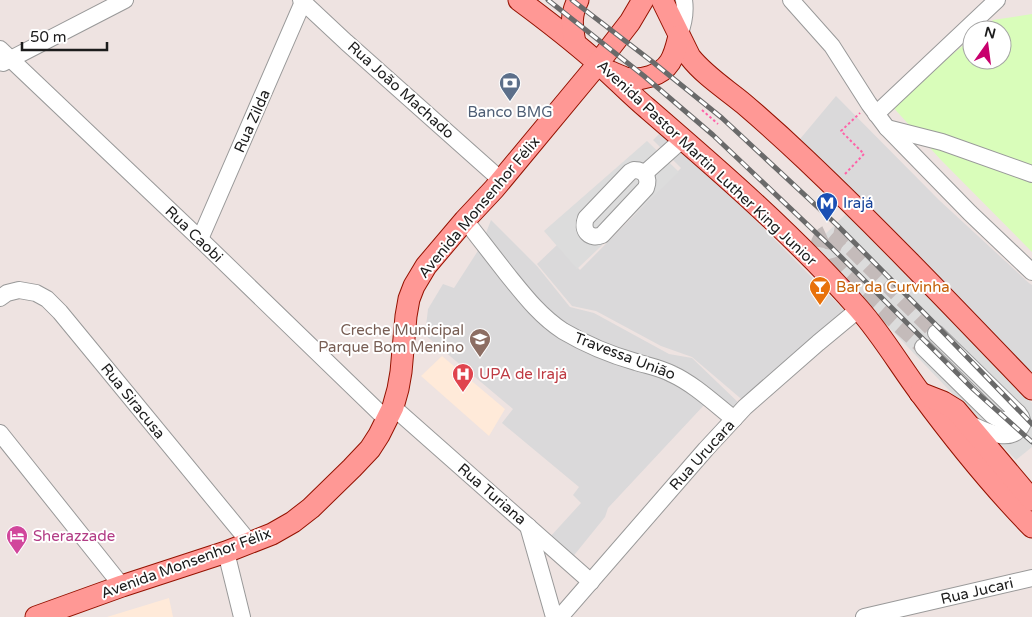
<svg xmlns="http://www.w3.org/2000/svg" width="1032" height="617" font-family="'Varela Round',sans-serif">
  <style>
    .residential { fill: #dad9da }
    .education { fill: #ffead9 }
    .park { fill: #d9fdba }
    .parking { fill: #dcdcdc }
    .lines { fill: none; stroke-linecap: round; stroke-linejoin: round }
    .minor-tunnel { stroke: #c4bbba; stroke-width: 16; stroke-dasharray: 16 8; stroke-linecap: butt }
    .minor-casing { stroke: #999; stroke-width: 18 }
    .major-casing { stroke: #941200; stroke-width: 23 }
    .path { stroke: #ff61a7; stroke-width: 2; stroke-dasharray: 2.5 2.5; stroke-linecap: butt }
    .minor { stroke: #fff; stroke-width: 16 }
    .major { stroke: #ff9895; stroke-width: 21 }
    .rail-casing { stroke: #6a6a6a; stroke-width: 5 }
    .rail { stroke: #fff; stroke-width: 3; stroke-dasharray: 9; stroke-linecap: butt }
    .labels { text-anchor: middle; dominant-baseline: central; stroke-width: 4; stroke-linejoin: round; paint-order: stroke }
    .street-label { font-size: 15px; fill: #1c1c1c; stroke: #fff }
    .service-label { font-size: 15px; fill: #4e5e75; stroke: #fff }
    .transit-label { font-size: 15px; fill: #164399; stroke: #fff; text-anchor: start }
    .food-label { font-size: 15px; fill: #c56008; stroke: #fff; text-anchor: start }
    .education-label { font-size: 15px; fill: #785e54; stroke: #fff; text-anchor: end }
    .health-label { font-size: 15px; fill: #be3a42; stroke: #fff; text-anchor: start }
    .hotel-label { font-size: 15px; fill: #b23c85; stroke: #fff; text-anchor: start }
  </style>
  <rect width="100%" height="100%" fill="#eee3e1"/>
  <g class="residential">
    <polygon points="836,96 939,200 1029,283 1032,285 1032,375 800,139"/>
    <polygon points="662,131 709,173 846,312 746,403 692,357 661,346 596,311 572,306 537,264 557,245 580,270 681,168 653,140"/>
    <polygon points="491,220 537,266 570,307 594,313 669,354 692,358 742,406 728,422 706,403 608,508 605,517 571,559 550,537 581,503 573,495 579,487 502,423 513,409 425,335 428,309 443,284 454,288 481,246"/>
  </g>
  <g class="education">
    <polygon points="442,356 505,409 489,436 421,376"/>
    <polygon points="169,598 173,617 107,617"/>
  </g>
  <polygon class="park" points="1032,14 1032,252 941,160 891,105 972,38 972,60 1002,60 1002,30 981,30 993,20"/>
  <g class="parking">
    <polygon points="647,141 679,172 577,269 544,231"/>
    <polygon points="848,212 1032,403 1032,447 1016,460 812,247"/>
  </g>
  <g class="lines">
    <g class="minor-tunnel">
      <path d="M841 237C833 243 830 251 834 261 839 271 850 279 858 287 879 307 901 327 923 347"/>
      <path d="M818 247C820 235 826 230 837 234L936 333"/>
    </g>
    <g class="minor-casing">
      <g id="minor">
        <polyline points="301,0 346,42 501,180"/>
        <polyline points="791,0 832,46 869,104 887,128 970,213 1032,272"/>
        <path d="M679 36C684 23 686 13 684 0"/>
        <polyline points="0,49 200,239 387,420"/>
        <polyline points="3,63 125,0"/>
        <polyline points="876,114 997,0"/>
        <polyline points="887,128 942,142 1032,174"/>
        <path d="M634 170C645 170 650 178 646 188L602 235C590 240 581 231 586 218L630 172Z"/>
        <polyline points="645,173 683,139"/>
        <path d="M465 220C479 238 493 256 507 274 524 295 540 316 563 331 585 344 611 355 636 362 649 366 661 368 672 374 694 384 715 404 734 419"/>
        <polyline points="200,239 303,2"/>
        <polyline points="0,298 7,293 19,290 36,293 47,299 60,312 250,543"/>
        <path d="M936 333 1018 413 1021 417 1023 423C1013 446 985 431 970 424"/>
        <path d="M923 347 992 415C1004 423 1007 421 1018 413"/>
        <polyline points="393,407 591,582"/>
        <polyline points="0,433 122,586"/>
        <polyline points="528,526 554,617"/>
        <polyline points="226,552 242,617"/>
        <polyline points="560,617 706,449 745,407 818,343 859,309"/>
        <polyline points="864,617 1032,578"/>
      </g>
    </g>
    <g class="major-casing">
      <g id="major">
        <path d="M519 0C546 20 573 41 598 63 615 78 631 95 648 109 721 172 795 236 859 309 882 335 900 366 921 394 955 440 992 486 1032 527"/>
        <path d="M662 0 690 57C705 76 726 89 744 104 765 122 786 141 806 160 884 234 958 312 1032 389"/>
        <path d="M575 43C572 26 570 16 578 0"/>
        <path d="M611 72C615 74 620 76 625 78 641 81 661 76 670 62 675 54 677 44 679 36"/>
        <polyline points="920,393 943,402 956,410 1032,500"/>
        <polyline points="36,617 122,586 226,552 272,534 293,522 311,508 352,468 370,449 379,435 393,407 398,389 401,372 406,316 409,299 414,286 426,266 465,220 494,189 592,71 630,22 643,0"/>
      </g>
    </g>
    <g class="path">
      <polyline points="702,110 718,124"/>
      <polyline points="845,174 864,154 841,131 860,113"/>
    </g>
    <use href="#minor" class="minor"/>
    <use href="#major" class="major"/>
    <g class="rail-casing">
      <g id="rail">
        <polyline points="548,0 644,76 713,135 829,245 973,389 1032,442"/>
        <polyline points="572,0 654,63 722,118 838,226 941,330 1032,424"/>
      </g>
    </g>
    <use href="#rail" class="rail"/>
  </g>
  <defs>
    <g id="bank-pin" transform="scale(1.125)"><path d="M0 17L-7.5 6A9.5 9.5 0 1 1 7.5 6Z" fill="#5c6f8a" stroke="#fff"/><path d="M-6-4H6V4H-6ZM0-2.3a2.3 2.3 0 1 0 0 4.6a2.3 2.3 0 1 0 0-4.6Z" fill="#fff"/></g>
    <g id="metro-pin" transform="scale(1.125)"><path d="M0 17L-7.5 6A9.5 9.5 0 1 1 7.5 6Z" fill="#1a4fb4" stroke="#fff"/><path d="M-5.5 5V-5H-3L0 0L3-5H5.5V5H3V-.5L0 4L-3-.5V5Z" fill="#fff"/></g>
    <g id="bar-pin" transform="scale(1.125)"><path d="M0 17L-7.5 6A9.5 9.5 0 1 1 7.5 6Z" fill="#e8710a" stroke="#fff"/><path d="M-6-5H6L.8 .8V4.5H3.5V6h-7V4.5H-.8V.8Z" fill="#fff"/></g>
    <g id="school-pin" transform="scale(1.125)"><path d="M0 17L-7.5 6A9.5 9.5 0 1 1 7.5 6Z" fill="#8d6e63" stroke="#fff"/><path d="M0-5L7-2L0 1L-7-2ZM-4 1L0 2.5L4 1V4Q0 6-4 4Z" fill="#fff"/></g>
    <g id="hospital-pin" transform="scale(1.125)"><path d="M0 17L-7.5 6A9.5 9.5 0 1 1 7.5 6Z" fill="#e0444e" stroke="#fff"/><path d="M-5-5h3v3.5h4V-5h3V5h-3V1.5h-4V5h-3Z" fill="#fff"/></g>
    <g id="hotel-pin" transform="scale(1.125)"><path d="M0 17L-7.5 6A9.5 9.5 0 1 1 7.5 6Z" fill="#d1479c" stroke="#fff"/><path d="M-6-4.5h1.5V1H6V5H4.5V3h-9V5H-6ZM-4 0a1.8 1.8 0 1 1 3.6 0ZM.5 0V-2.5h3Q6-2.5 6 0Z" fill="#fff"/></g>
  </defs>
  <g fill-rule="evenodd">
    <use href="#bank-pin" x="510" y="83"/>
    <use href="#metro-pin" x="827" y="203"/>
    <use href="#bar-pin" x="820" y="287"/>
    <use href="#school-pin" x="480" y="339"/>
    <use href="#hospital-pin" x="463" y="374"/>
    <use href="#hotel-pin" x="17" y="536"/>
  </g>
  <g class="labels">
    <g class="street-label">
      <text transform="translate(401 90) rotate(42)">Rua João Machado</text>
      <text transform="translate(252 121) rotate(-66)">Rua Zilda</text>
      <text transform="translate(707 163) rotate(43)">Avenida Pastor Martin Luther King Junior</text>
      <text transform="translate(479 207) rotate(-50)">Avenida Monsenhor Félix</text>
      <text transform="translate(194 234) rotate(44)">Rua Caobi</text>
      <text transform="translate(625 356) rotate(21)">Travessa União</text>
      <text transform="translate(133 401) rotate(51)">Rua Siracusa</text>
      <text transform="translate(702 455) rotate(-48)">Rua Urucara</text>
      <text transform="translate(492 494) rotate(41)">Rua Turiana</text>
      <text transform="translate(186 563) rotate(-20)">Avenida Monsenhor Félix</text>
      <text transform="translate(977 591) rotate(-13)">Rua Jucari</text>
    </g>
    <g class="service-label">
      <text x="510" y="112">Banco BMG</text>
    </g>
    <g class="transit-label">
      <text x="843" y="203">Irajá</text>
    </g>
    <g class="food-label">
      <text x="836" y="287">Bar da Curvinha</text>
    </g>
    <g class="education-label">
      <text x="464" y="330">Creche Municipal<tspan x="464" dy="17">Parque Bom Menino</tspan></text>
    </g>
    <g class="health-label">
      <text x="479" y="374">UPA de Irajá</text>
    </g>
    <g class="hotel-label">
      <text x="33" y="536">Sherazzade</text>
    </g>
  </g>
  <g transform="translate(987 45) rotate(14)"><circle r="24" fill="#ffffff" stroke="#a4a4a4"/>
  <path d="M0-4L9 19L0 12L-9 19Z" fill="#c8006d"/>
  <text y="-8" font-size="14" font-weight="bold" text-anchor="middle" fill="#1c1c1c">N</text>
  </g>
  <path d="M22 42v8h85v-8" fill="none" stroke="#1c1c1c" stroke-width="2.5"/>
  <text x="30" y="42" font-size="15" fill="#1c1c1c" stroke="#ffffff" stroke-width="4" paint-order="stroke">50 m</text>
</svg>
